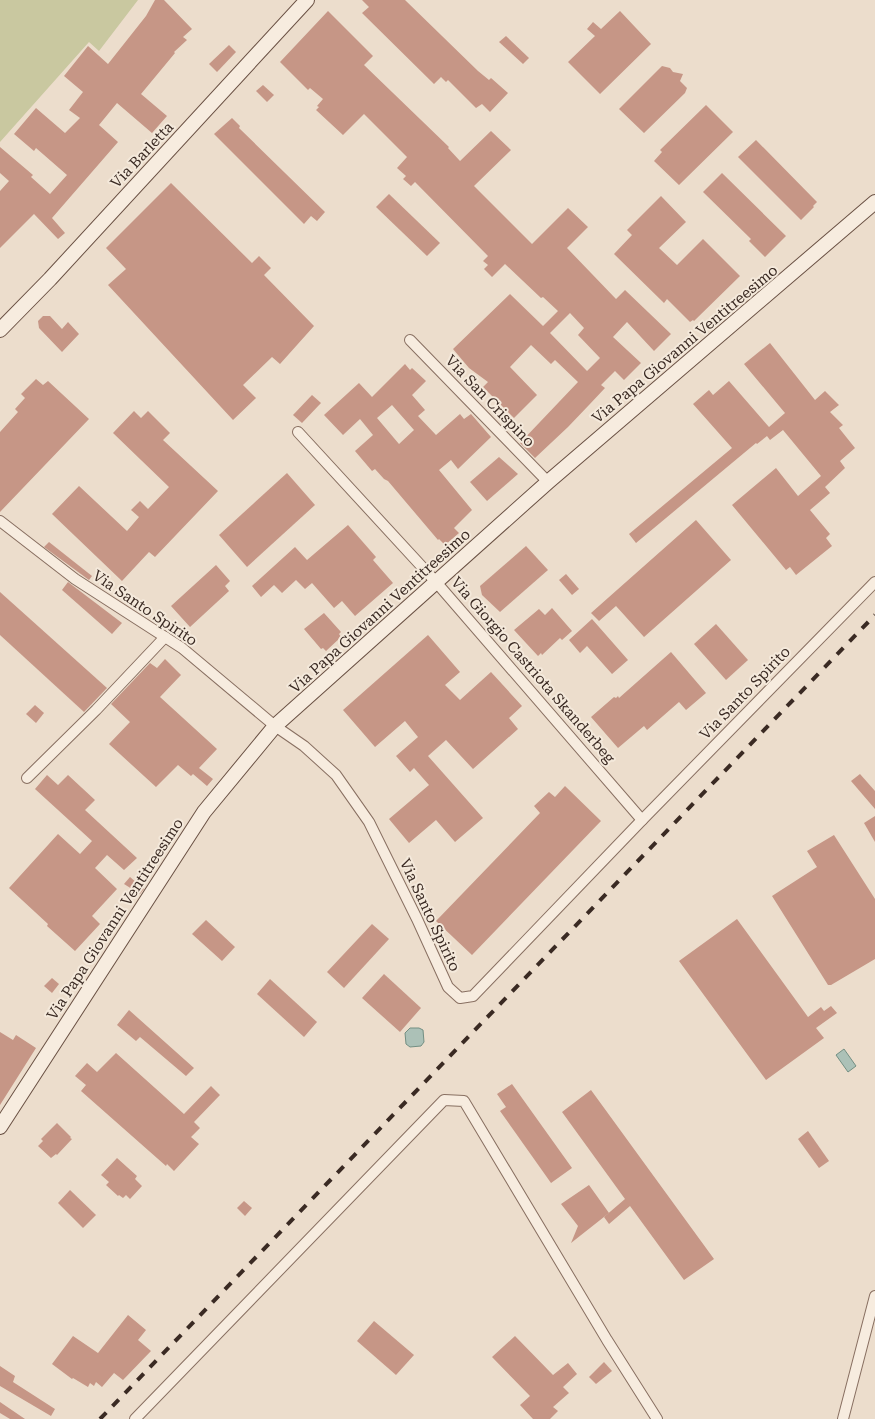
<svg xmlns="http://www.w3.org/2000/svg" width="875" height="1419" font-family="'Roboto Serif',serif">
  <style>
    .green { fill: #c9c8a0 }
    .water { fill: #acc1b7; stroke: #738f83 }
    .building { fill: #c69686; fill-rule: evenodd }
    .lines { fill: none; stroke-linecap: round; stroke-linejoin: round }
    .street-casing { stroke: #886f61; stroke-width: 12 }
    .secondary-casing { stroke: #6a5144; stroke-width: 16 }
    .street { stroke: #f7ecdf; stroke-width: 10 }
    .secondary { stroke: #f7ecdf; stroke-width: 14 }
    .rail { stroke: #3a2a23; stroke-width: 4; stroke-dasharray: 9 9; stroke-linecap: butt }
    .labels { text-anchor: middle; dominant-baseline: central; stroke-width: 4; stroke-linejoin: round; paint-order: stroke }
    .street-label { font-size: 15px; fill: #3a2a23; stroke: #f4e9db }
  </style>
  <rect width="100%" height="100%" fill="#ecddcc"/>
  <polygon class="green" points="0,0 138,0 99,51 89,42 0,142"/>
  <g class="water">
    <polygon points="410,1028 419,1028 423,1030 424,1042 421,1046 410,1047 406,1044 405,1033"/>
    <polygon points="844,1049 856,1066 848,1072 836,1055"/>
  </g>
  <g class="building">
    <polygon points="155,0 164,0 192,29 183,37 187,40 174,52 175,53 141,94 167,116 152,133 117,103 99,125 118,142 52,218 65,233 58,239 34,214 0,248 0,191 9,181 0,173 0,147 33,175 31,177 50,194 67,175 36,148 34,151 14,134 36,108 65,133 80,118 69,110 83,92 64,76 88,46 108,64 146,16"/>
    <polygon points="362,0 405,0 478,71 489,80 491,78 508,93 490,112 482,104 476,108 448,80 446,82 441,77 434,84 362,13 369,7"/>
    <path d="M328 11 373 56 364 65 449 147 448 148 460 161 491 131 511 150 474 186 532 244 568 208 588 227 567 248 616 299 625 290 671 334 654 351 627 322 613 337 641 363 624 380 615 371 601 385 605 388 589 405 568 427 535 458 520 443 578 382 555 360 551 364 531 345 510 367 537 395 514 418 483 387 488 382 469 368 453 349 510 294 543 326 558 311 543 297 541 298 505 264 492 277 484 269 488 265 483 261 488 256 415 182 411 186 403 179 406 176 397 168 407 157 364 114 343 135 316 110 319 107 317 106 323 99 310 88 308 90 280 62ZM570 313 584 328 578 335 600 358 587 371 550 333Z"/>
    <polygon points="620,11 651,44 600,94 568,62 595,36 587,29 593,22 601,29"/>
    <polygon points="506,36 529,58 523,64 499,42"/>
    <polygon points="229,45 236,52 217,72 209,64"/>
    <polygon points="662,66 670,68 673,72 683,74 680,81 687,88 685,93 644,133 619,109"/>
    <polygon points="263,85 274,95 267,102 256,91"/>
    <polygon points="706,105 733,132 679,185 654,161 662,152 660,150"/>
    <polygon points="232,118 240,126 239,128 325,212 317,221 311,216 304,224 214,134"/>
    <polygon points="756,140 817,202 813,206 814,207 801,220 738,157"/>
    <polygon points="722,173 786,236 765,257 749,241 751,239 703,192"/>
    <polygon points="171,183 252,263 259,256 271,268 264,275 314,326 280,364 272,357 243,385 256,398 233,420 108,285 126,269 106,248"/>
    <polygon points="389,194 440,243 427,256 376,207"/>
    <polygon points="661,196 686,222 659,248 677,265 703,239 740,276 694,321 693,320 690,322 667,299 664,303 614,254 632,235 627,230"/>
    <polygon points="43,316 50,316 62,329 68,322 79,334 62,352 39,328 38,321"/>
    <polygon points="770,343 815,400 825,391 839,405 830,412 843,425 839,428 855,448 840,461 845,468 825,487 830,493 810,510 830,534 826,538 832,546 796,575 790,567 786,570 732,505 776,468 798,496 821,476 783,430 770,440 767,436 757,444 756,443 636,543 629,534 732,448 693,404 709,390 713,395 729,381 769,427 785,413 744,364"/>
    <path d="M405 364 410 370 412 368 426 381 412 395 425 410 418 416 436 435 460 414 464 419 471 414 491 437 458 469 451 460 439 470 472 510 454 528 459 533 445 545 439 539 438 540 388 481 384 479 375 469 372 471 355 451 373 435 360 419 343 435 324 415 359 383 372 397ZM392 405 414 430 399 444 377 418Z"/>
    <polygon points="36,379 43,385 48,381 89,419 0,512 0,432 18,412 15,409 25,398 21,394"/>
    <polygon points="312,395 321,403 302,423 293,415"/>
    <polygon points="134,411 141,418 148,411 170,433 163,440 218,491 155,557 149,552 122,581 52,514 79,486 127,531 139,517 131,510 140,501 148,509 169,487 113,433"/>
    <polygon points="499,457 518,474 487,501 470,482"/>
    <polygon points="287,473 315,505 247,567 219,535"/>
    <polygon points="696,520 731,560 644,637 616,606 599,621 591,613"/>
    <polygon points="348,525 376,557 373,560 393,583 355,616 342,601 334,608 312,583 305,589 296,580 282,593 274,585 261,597 252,586 295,547 307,560"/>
    <polygon points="49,542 92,576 89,580 44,547"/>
    <polygon points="526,546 548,570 500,612 482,595 480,586"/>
    <polygon points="216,565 230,581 225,586 229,591 190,627 171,606"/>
    <polygon points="566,574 579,589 572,595 559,580"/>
    <polygon points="68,582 122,623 112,634 62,590"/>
    <polygon points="0,592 107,688 84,712 0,635"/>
    <polygon points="552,608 572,631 562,640 560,638 542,655 541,653 538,656 514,630 539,609 545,615"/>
    <polygon points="324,613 341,632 339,634 341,637 326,651 323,648 321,649 304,629"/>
    <polygon points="592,619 628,660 612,674 587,646 580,653 569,640"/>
    <polygon points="716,624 748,660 726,680 694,644"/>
    <polygon points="428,635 460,672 445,685 460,700 491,672 522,706 509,718 518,729 473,769 446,740 428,756 483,818 455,842 436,820 409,843 389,819 429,785 414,768 410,772 396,756 418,737 405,721 375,747 343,710"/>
    <polygon points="671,652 706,693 686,710 679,702 647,730 644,726 618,748 591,717 614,697 616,698 618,696 619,698"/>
    <polygon points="165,659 181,675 160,697 217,749 199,768 213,779 207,786 193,774 191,776 178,765 156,787 109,744 130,722 111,704 150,663 157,668"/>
    <polygon points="35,705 44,713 36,723 26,714"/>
    <polygon points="860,774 875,791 875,809 851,781"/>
    <polygon points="47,775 58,785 68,775 95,800 85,810 137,858 124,870 107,855 95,868 117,889 92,916 100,924 75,951 47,926 48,924 9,888 58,834 80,854 92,841 35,789"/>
    <polygon points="565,786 601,821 472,955 436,921 540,813 534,806 549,792 555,797"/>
    <polygon points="875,816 875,842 864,823"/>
    <polygon points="834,835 875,899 875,959 831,985 828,985 772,896 817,867 807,851"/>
    <polygon points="130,877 144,889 140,894 124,884"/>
    <polygon points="737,919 808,1017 821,1007 824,1011 831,1006 837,1013 816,1028 824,1038 766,1080 679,961"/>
    <polygon points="206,920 235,947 222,961 192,934"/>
    <polygon points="372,924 389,939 344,988 327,972"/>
    <polygon points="384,974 421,1008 400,1032 362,998"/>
    <polygon points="52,978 59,984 52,993 44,986"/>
    <polygon points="270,979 317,1022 304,1037 257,994"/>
    <polygon points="129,1010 194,1068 186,1076 140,1037 136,1041 117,1025"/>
    <polygon points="0,1032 13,1040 16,1035 36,1048 0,1105"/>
    <polygon points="116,1053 184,1114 211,1086 220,1095 194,1122 200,1128 191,1137 199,1144 174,1171 167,1164 166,1166 81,1091 86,1085 75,1076 87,1063 97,1072"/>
    <polygon points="512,1084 572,1168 551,1183 500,1111 506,1107 497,1094"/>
    <polygon points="591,1090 714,1259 684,1280 630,1206 609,1224 604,1217 625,1199 562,1112"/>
    <polygon points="57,1123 71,1137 70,1138 72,1139 57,1155 56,1154 51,1158 38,1146 43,1141 41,1139"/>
    <polygon points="808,1131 829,1161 819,1168 798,1139"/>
    <polygon points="117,1158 137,1176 135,1179 142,1186 130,1199 126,1195 123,1198 119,1195 118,1196 106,1185 109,1182 101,1175"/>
    <polygon points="589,1185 609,1213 571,1243 578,1226 561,1204"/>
    <polygon points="70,1190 96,1215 83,1228 58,1203"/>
    <polygon points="244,1201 252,1208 245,1216 237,1208"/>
    <polygon points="128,1315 146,1330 138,1340 151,1351 123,1380 114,1373 102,1387 96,1382 94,1386 90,1383 88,1387 73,1378 72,1379 52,1364 73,1336 98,1353"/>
    <polygon points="374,1321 414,1355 396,1375 357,1341"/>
    <polygon points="515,1336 553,1375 568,1363 577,1374 563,1387 569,1393 553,1407 558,1411 550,1419 533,1419 520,1405 530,1396 492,1357"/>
    <polygon points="604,1362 612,1371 596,1384 589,1377"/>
    <polygon points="0,1366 15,1376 13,1382 55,1409 51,1416 0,1386"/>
    <polygon points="0,1402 25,1419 10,1419 0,1413"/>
  </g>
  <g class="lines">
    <g class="street-casing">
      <g id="street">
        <polyline points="410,340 548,482"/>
        <polyline points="298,432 436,582 642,820"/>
        <polyline points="0,521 75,579 182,648 275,726 304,746 336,775 369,822 417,919 448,987 460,998 473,996 642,820 875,582"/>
        <polyline points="27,778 96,710 165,637"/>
        <polyline points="135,1419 444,1100 464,1101 607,1340 657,1419"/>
        <polyline points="843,1419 875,1296"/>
      </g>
    </g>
    <g class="secondary-casing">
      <g id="secondary">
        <polyline points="0,330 50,279 307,0"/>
        <polyline points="0,1127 204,812 275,726 548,482 875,202"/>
      </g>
    </g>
    <use href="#street" class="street"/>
    <use href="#secondary" class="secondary"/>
    <polyline class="rail" points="100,1419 875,615"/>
  </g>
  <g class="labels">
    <g class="street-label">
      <text transform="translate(142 155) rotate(-47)">Via Barletta</text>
      <text transform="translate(685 344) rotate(-40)">Via Papa Giovanni Ventitreesimo</text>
      <text transform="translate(490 401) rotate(46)">Via San Crispino</text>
      <text transform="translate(145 608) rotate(34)">Via Santo Spirito</text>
      <text transform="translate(380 611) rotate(-42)">Via Papa Giovanni Ventitreesimo</text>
      <text transform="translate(533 670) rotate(49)">Via Giorgio Castriota Skanderbeg</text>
      <text transform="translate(745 693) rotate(-46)">Via Santo Spirito</text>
      <text transform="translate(430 915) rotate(65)">Via Santo Spirito</text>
      <text transform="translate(115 919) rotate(-57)">Via Papa Giovanni Ventitreesimo</text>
    </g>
  </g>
</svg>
